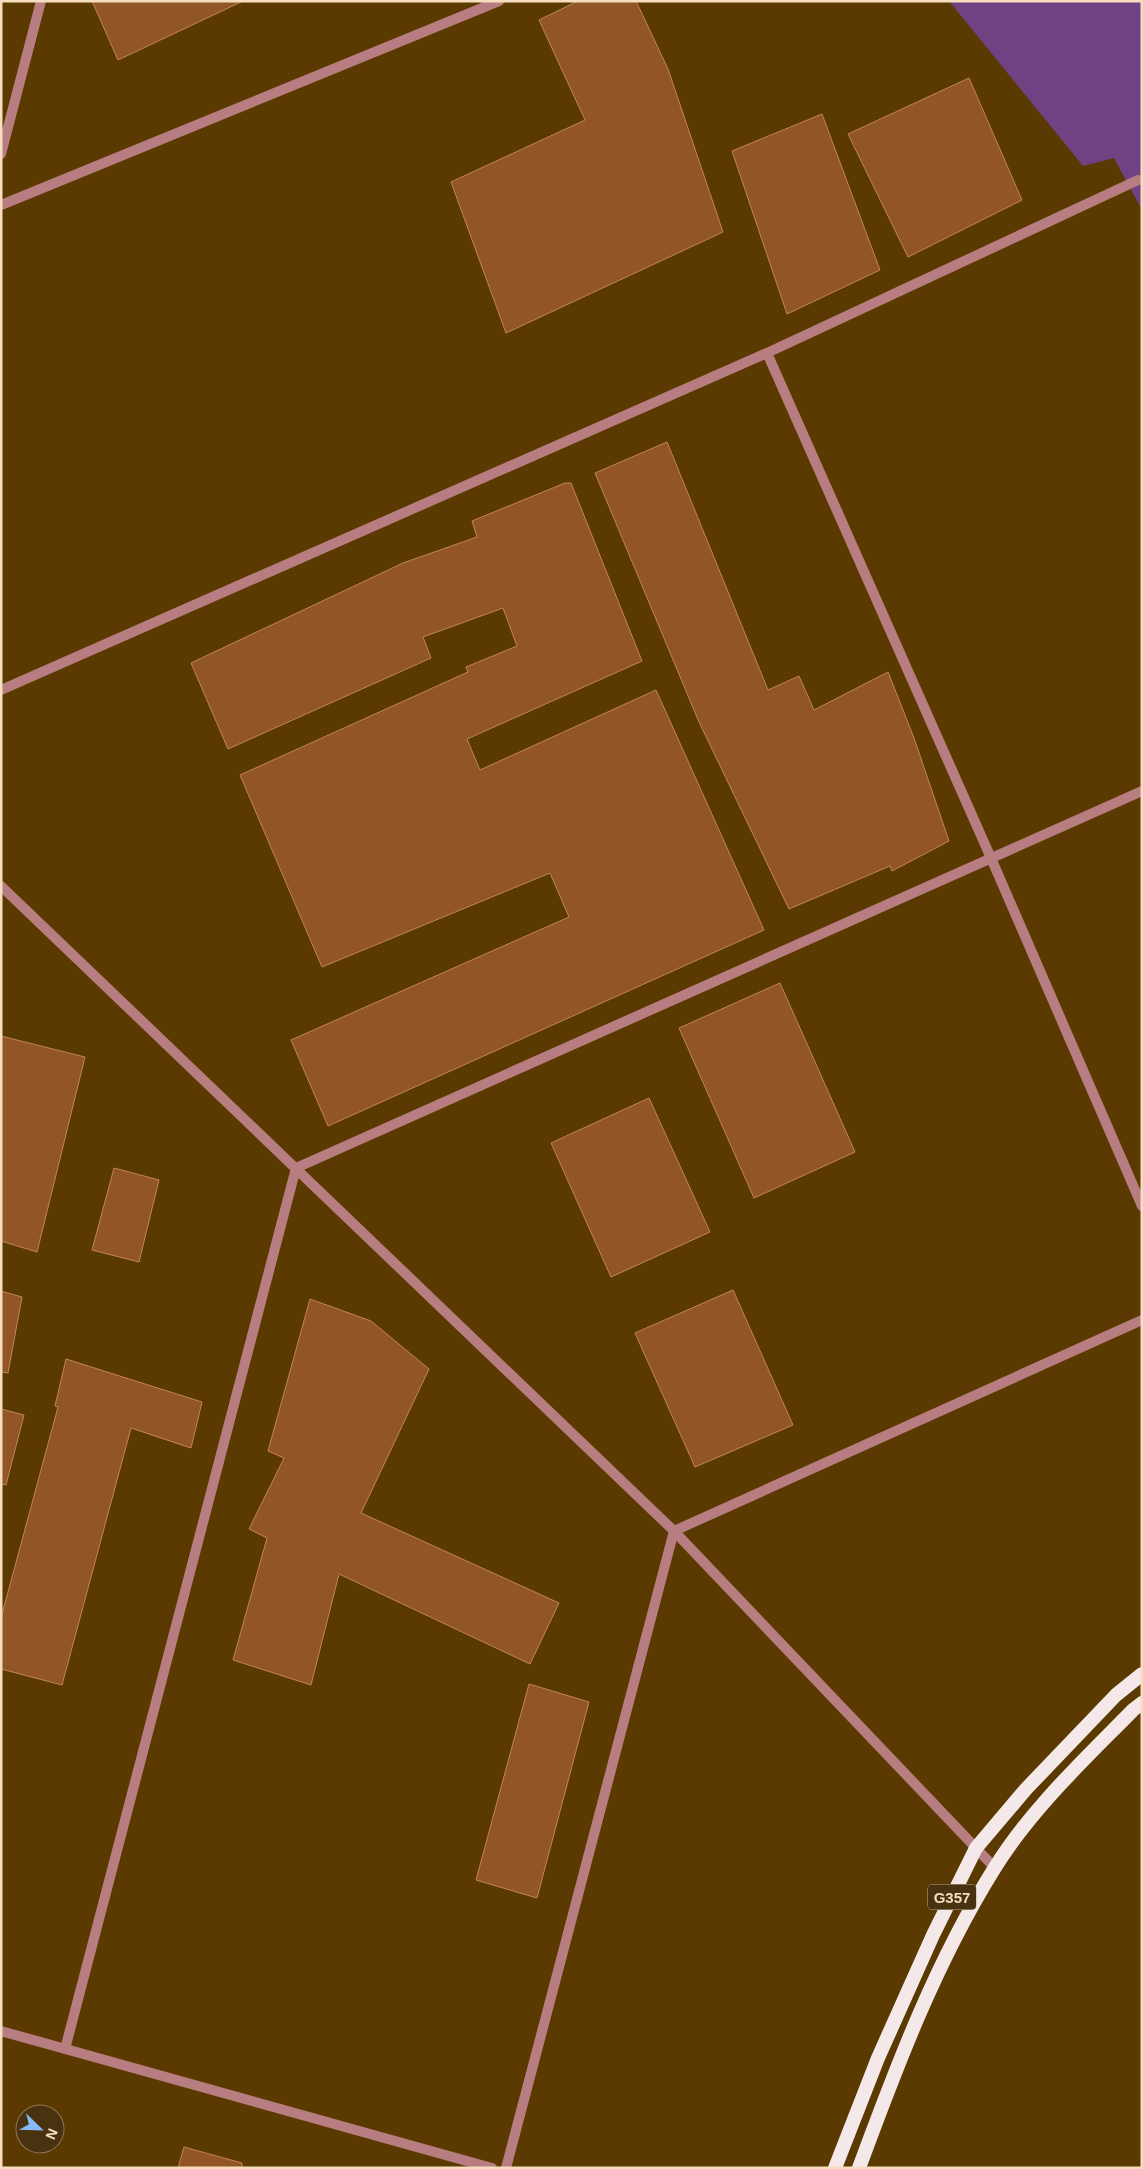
<svg xmlns="http://www.w3.org/2000/svg" width="1143" height="2169" font-family="Arial,sans-serif">
  <style>
    .green { fill: #704284 }
    .building { fill: #915528; stroke: #c38458 }
    .lines { fill: none; stroke-linecap: round; stroke-linejoin: round }
    .tertiary { stroke: #b87d81; stroke-width: 10 }
    .trunk { stroke: #f4e8e8; stroke-width: 14 }
    .labels { text-anchor: middle; dominant-baseline: central; stroke-width: 5; stroke-linejoin: round; paint-order: stroke }
    .shield { fill: #49320f; stroke: #c2aa8a; stroke-width: 1 }
    .shield-label { font-size: 15px; font-weight: bold; fill: #f6debf }
  </style>
  <rect width="100%" height="100%" fill="#5a3a01"/>
  <polygon class="green" points="949,1 1142,1 1142,210 1114,158 1083,166"/>
  <g class="building">
    <polygon points="92,1 243,1 118,60"/>
    <polygon points="578,1 636,1 668,69 723,232 506,333 451,182 585,120 539,20"/>
    <polygon points="969,78 1022,200 908,257 848,134"/>
    <polygon points="822,114 880,270 787,314 732,151"/>
    <polygon points="667,442 768,690 799,676 814,710 888,672 914,738 949,841 892,871 890,866 789,909 699,722 595,473"/>
    <polygon points="565,483 571,483 642,661 467,739 480,770 656,690 764,930 328,1126 291,1040 569,917 550,873 322,967 240,775 468,672 466,667 517,646 503,608 423,637 431,658 228,749 191,663 403,563 477,537 472,521"/>
    <polygon points="780,983 855,1152 754,1198 679,1028"/>
    <polygon points="1,1036 85,1057 37,1252 1,1241"/>
    <polygon points="649,1098 710,1232 611,1277 551,1143"/>
    <polygon points="114,1168 159,1180 139,1262 92,1250"/>
    <polygon points="733,1290 793,1425 695,1467 635,1333"/>
    <polygon points="1,1291 22,1297 8,1373 1,1372"/>
    <polygon points="310,1299 371,1321 429,1369 361,1513 559,1603 530,1664 339,1574 311,1685 233,1660 267,1538 249,1529 284,1458 268,1451"/>
    <polygon points="66,1359 202,1402 191,1448 131,1428 62,1685 1,1669 1,1618 58,1407 55,1406"/>
    <polygon points="1,1409 24,1415 6,1485 1,1484"/>
    <polygon points="529,1684 589,1702 537,1898 476,1880"/>
    <polygon points="184,2147 242,2163 242,2168 178,2168"/>
  </g>
  <g class="lines">
    <g class="tertiary">
      <polyline points="1,154 41,1"/>
      <polyline points="1,205 499,1"/>
      <polyline points="767,353 991,858 1142,1206"/>
      <polyline points="1,690 767,353 1138,180"/>
      <polyline points="1,886 674,1531 995,1868"/>
      <polyline points="1,2031 492,2168"/>
      <polyline points="65,2049 296,1168 1142,791"/>
      <polyline points="506,2168 674,1531 1142,1320"/>
    </g>
    <g class="trunk">
      <polyline points="835,2168 878,2058 933,1935 976,1848 1026,1789 1116,1695 1142,1674"/>
      <path d="M859 2168C897 2065 936 1962 994 1869 1031 1809 1084 1760 1133 1710L1142 1703"/>
    </g>
  </g>
  <g class="labels">
    <rect class="shield" x="928" y="1884.5" width="48" height="25" rx="4"/>
    <g class="shield-label">
      <text x="952" y="1897">G357</text>
    </g>
  </g>
  <rect width="1143" height="2169" fill="none" stroke="#f6debf" stroke-width="5"/>
  <g transform="translate(40 2129) rotate(113)"><circle r="24" fill="#49320f" stroke="#8e7755"/>
  <path d="M0-4L9 19L0 12L-9 19Z" fill="#87bbfc"/>
  <text y="-8" font-size="14" font-weight="bold" text-anchor="middle" fill="#f6debf">N</text>
  </g>
</svg>
